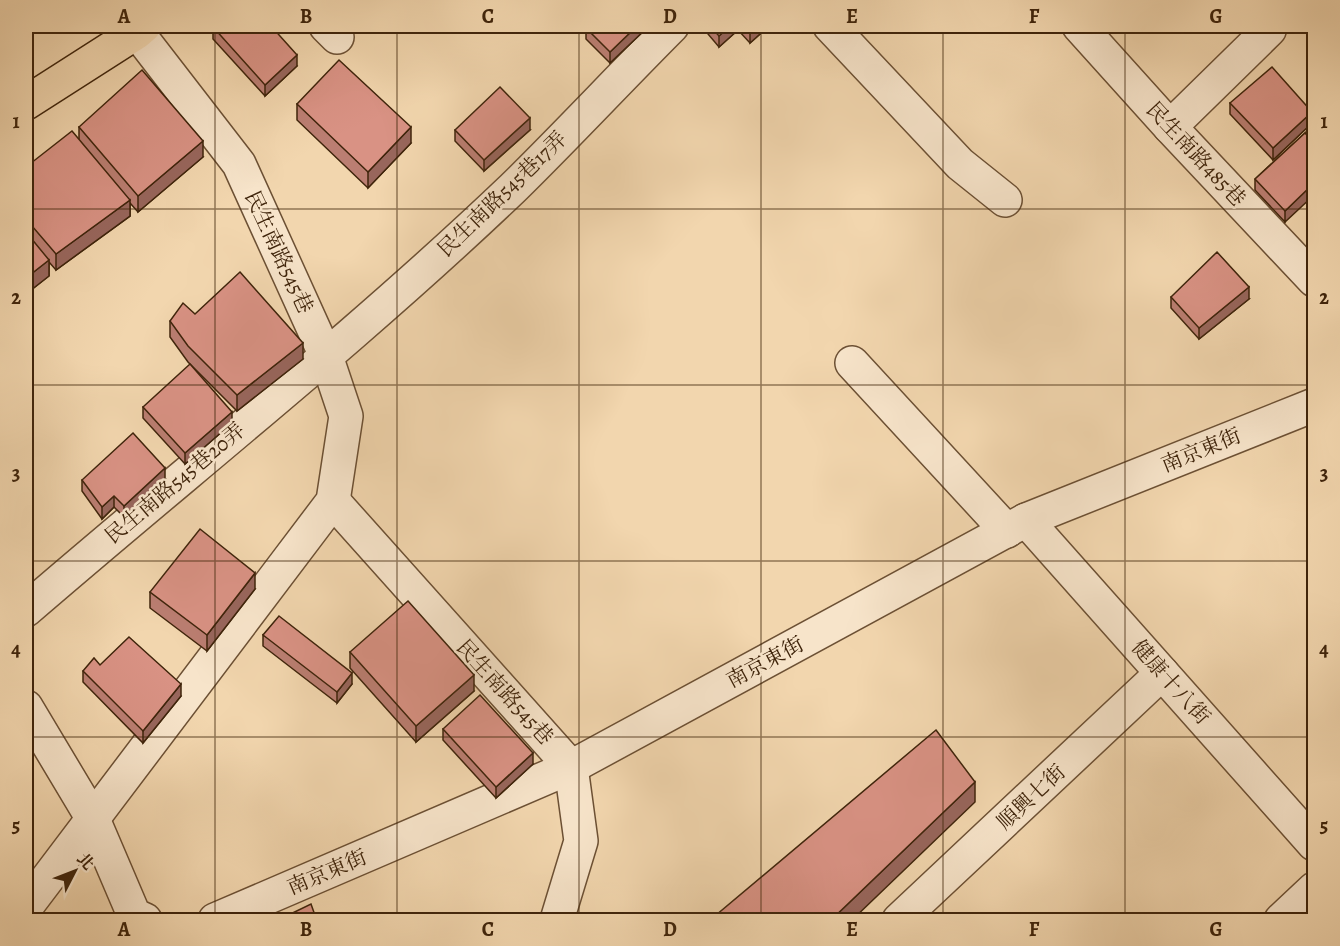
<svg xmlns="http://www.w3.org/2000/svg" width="1340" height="946" font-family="Alegreya,'Noto Serif TC',serif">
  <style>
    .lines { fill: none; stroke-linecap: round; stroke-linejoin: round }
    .minor-casing { stroke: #6c5034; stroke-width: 36 }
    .major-casing { stroke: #3f240b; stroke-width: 36 }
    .minor { stroke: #f7e4ca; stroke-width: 33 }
    .major { stroke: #f2d6ae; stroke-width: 33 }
    .wall { fill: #bb7e72; stroke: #3f240b; stroke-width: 1.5 }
    .shaded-wall { fill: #98665c; stroke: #3f240b; stroke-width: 1.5 }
    .building { fill: #d99284; stroke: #3f240b; stroke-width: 1.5 }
    .grid { fill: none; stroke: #3f240b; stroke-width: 1.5; stroke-opacity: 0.55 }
    .labels { text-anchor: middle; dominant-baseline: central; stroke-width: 5; stroke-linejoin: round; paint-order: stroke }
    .street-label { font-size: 21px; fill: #3f240b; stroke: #f7e4ca }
    .neatline { fill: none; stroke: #3f240b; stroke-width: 2 }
    .grid-label { font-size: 20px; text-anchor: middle; font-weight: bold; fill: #3f240b }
  </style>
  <rect width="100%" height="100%" fill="#f2d6ae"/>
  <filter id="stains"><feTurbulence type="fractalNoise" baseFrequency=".00333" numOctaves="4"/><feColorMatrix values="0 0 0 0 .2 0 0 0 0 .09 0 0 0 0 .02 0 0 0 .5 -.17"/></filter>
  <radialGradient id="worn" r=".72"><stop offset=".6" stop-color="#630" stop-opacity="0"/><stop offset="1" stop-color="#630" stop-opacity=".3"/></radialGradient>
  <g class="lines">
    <g class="minor-casing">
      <g id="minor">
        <polyline points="326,26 337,37"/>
        <polyline points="830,26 960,164 1005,200"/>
        <polyline points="1079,26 1170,127 1314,280"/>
        <polyline points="1170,127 1269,30 1268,26"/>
        <polyline points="852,363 1007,531"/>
        <polyline points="333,501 571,767 581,841 557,920"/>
        <polyline points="1026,520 1314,844"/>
        <path d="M26 610C188 470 358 336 513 188 567 135 619 79 672 26"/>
        <polyline points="26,707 93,819 134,915 145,920"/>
        <polyline points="26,907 333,501 346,416 326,356 239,164 137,32"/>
        <polyline points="215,920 571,767 1026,520 1314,405"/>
        <polyline points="899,920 1162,673"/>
        <polyline points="1281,920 1314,889"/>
      </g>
    </g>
    <g class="major-casing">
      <polyline id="major" points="26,103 137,32 144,26"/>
    </g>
    <use href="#minor" class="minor"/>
    <use href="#major" class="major"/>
  </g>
  <g class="wall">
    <polygon points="589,26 649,26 610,63 586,39 586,28"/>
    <polygon points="708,26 769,26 750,43 738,30 719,47 708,34"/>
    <polygon points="213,27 297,66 265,96 213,39"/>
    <polygon points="1230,103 1312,123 1273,160 1230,114"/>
    <polygon points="297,104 411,143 368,188 297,120"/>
    <polygon points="79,127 203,157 138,212 130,203 130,216 56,270 49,262 49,276 26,294 26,167 79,139"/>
    <polygon points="455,130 530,130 484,171 455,141"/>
    <polygon points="1305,133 1285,222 1255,190 1255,179"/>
    <polygon points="1171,297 1249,299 1199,339 1171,308"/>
    <polygon points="195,314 303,359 237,411 188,362 170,337 170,321"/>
    <polygon points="143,407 232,423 185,464 143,418"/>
    <polygon points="165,479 124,517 114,507 102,519 82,491 82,480"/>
    <polygon points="255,589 207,651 150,608 150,592"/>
    <polygon points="263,635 352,684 337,703 263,646"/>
    <polygon points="350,652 474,691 416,742 350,668"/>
    <polygon points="100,665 181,696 143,743 83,682 83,671"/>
    <polygon points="443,729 533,764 496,798 443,740"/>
  </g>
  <g class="shaded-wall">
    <polygon points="637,26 649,26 610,63 610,52"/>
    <polygon points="730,26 738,26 738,30 719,47 719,36"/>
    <polygon points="757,26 769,26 750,43 750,32"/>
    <polygon points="297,55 297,66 265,96 265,85"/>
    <polygon points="1312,112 1312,123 1273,160 1273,148"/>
    <polygon points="530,118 530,130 484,171 484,160"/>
    <polygon points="411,127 411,143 368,188 368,172"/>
    <polygon points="203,141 203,157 138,212 138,196"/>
    <polygon points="1314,183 1314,195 1285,222 1285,211"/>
    <polygon points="130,200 130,216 56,270 56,254"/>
    <polygon points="49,260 49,276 26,294 26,278"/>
    <polygon points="1249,287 1249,299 1199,339 1199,328"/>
    <polygon points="303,343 303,359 237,411 237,395"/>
    <polygon points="232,412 232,423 185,464 185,453"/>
    <polygon points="165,468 165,479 124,517 124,506"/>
    <polygon points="114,496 114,507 102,519 102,507"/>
    <polygon points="255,573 255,589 207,651 207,635"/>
    <polygon points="352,673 352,684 337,703 337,692"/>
    <polygon points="474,675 474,691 416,742 416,726"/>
    <polygon points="181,684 181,696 143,743 143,731"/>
    <polygon points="533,753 533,764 496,798 496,787"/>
    <polygon points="975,782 975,802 851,921 830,921"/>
  </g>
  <g class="building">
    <polygon points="215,26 271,26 297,55 265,85 213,27"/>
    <polygon points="589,26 637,26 610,52 586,28"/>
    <polygon points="710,26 730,26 719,36"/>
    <polygon points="744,26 757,26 750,32"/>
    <polygon points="339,60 411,127 368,172 297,104"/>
    <polygon points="1272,67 1312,112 1273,148 1230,103"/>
    <polygon points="142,70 203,141 138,196 79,127"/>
    <polygon points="500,87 530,118 484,160 455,130"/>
    <polygon points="72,131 130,200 56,254 26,219 26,167"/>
    <polygon points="1305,133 1314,143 1314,183 1285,211 1255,179"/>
    <polygon points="26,232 49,260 26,278"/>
    <polygon points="1217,252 1249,287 1199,328 1171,297"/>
    <polygon points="240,272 303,343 237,395 188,346 170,321 183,303 195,314"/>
    <polygon points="190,364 232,412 185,453 143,407"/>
    <polygon points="133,433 165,468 124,506 114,496 102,507 82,480"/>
    <polygon points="200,529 255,573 207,635 150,592"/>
    <polygon points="408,601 474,675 416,726 350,652"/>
    <polygon points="279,616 352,673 337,692 263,635"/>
    <polygon points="129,637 181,684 143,731 83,671 94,658 100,665"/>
    <polygon points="480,695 533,753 496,787 443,729"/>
    <polygon points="936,730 975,782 830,921 709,921"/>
    <polygon points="311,904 317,921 276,921"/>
  </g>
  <path class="grid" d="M215 26V920M397 26V920M579 26V920M761 26V920M943 26V920M1125 26V920M26 209H1314M26 385H1314M26 561H1314M26 737H1314"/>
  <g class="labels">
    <g class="street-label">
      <text transform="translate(1196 154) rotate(47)">民生南路485巷</text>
      <text transform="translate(502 194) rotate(-44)">民生南路545巷17弄</text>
      <text transform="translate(279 252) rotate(65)">民生南路545巷</text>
      <text transform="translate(1201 450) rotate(-22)">南京東街</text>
      <text transform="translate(175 483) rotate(-40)">民生南路545巷20弄</text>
      <text transform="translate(765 662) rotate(-28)">南京東街</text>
      <text transform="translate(1171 682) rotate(48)">健康十八街</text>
      <text transform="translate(505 692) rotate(48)">民生南路545巷</text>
      <text transform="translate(1031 797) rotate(-43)">順興七街</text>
      <text transform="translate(327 872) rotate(-23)">南京東街</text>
    </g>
  </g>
  <rect width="1340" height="946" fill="none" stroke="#f2d6ae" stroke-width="66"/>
  <g transform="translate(75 871) rotate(48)" stroke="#f7e4ca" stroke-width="4.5" paint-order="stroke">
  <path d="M0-4.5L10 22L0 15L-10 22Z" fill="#3f240b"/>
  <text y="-9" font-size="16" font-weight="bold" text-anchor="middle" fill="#3f240b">北</text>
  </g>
  <rect x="33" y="33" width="1274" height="880" class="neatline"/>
  <g class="grid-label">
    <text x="124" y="23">A</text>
    <text x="306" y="23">B</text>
    <text x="488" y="23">C</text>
    <text x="670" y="23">D</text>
    <text x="852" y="23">E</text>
    <text x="1034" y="23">F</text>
    <text x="1216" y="23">G</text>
    <text x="16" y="128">1</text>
    <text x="1324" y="128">1</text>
    <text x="16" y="304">2</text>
    <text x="1324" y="304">2</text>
    <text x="16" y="480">3</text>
    <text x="1324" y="480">3</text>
    <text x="16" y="656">4</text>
    <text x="1324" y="656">4</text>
    <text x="16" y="832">5</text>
    <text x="1324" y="832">5</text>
    <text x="124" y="936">A</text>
    <text x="306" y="936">B</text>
    <text x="488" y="936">C</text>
    <text x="670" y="936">D</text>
    <text x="852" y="936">E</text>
    <text x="1034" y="936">F</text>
    <text x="1216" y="936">G</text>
  </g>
  <rect width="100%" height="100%" filter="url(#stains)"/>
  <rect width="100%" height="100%" fill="url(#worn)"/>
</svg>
